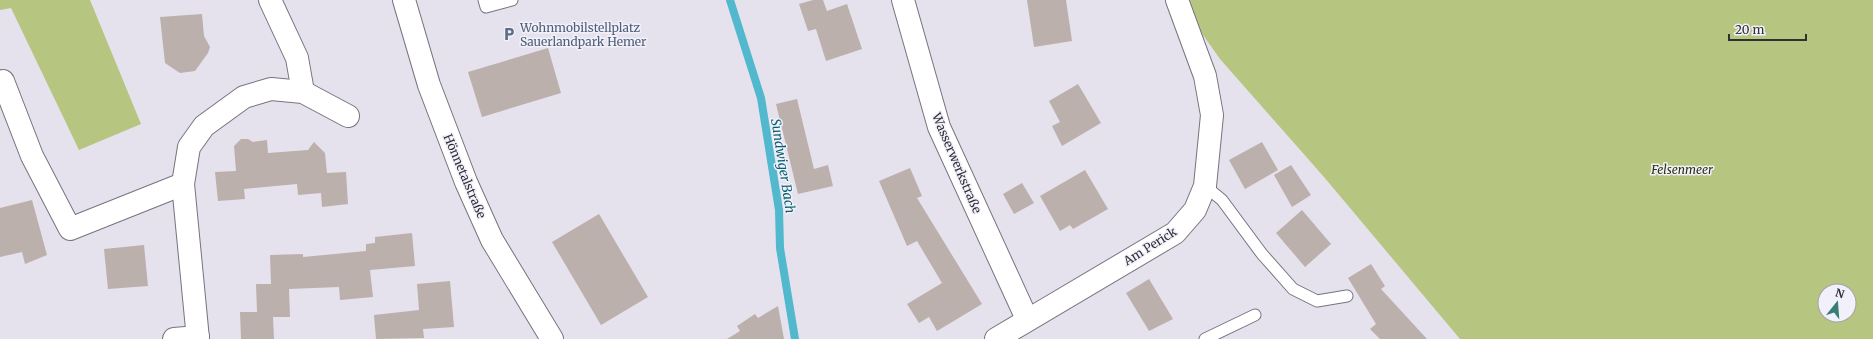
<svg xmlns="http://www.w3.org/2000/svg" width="1873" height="339" font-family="Merriweather,serif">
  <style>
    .green { fill: #b6c580; fill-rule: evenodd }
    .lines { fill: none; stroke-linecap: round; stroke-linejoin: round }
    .stream { stroke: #51b8cd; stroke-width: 8 }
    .building { fill: #bbb0ab }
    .lane-casing { stroke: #77747e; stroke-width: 13 }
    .street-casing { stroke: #77747e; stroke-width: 24 }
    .secondary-casing { stroke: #77747e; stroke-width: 24 }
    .lane { stroke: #fff; stroke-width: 11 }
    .street { stroke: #fff; stroke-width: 22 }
    .secondary { stroke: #fff; stroke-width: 22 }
    .labels { text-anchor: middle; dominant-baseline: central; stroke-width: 3; stroke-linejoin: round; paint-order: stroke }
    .service-label { font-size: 12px; fill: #4e5e75; stroke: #f2f0fa; text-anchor: start }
    .street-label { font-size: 12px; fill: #302f33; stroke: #f2f0fa }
    .park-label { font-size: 12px; font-style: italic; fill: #2a2f0f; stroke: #f2f0fa }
    .water-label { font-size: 13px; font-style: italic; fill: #04606e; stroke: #f2f0fa }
  </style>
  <rect width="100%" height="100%" fill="#e5e2ed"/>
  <g class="green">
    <polygon points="0,0 90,0 141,124 79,150 11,8 0,10"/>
    <path d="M1182 0H1873V339H1460L1324 177 1220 59 1186 11ZM1825 291H1849V315H1825Z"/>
  </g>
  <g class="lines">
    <polyline class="stream" points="730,0 761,98 779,210 780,248 795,339"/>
  </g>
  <g class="building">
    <polygon points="813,0 823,0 827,11 847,4 862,49 826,61 816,29 808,31 799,4"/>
    <polygon points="1027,0 1066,0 1072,41 1034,47"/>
    <polygon points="202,14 204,36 210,47 208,53 195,71 180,73 165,63 160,17"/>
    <polygon points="548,48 561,93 482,117 468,72"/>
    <polygon points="1078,84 1101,123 1062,146 1052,126 1060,122 1049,101"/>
    <polygon points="797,99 814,169 828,165 833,186 798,194 776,104"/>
    <polygon points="241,139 248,139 253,142 267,140 268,153 308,150 314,142 325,153 327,173 346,172 348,204 322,207 321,193 298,195 297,184 244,189 245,199 218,201 215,172 236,171 234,146"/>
    <polygon points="1262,142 1278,170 1245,189 1229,160"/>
    <polygon points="1291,165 1311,195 1292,207 1274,175"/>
    <polygon points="910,168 922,196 917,198 982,304 937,331 929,317 919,323 907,304 942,283 917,241 907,246 879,181"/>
    <polygon points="1085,170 1108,209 1073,229 1070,225 1060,231 1040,196"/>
    <polygon points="1022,183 1034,203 1014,214 1003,194"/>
    <polygon points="32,200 47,255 25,264 22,252 0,257 0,208"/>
    <polygon points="1302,210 1331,244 1305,267 1276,233"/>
    <polygon points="599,214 648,297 601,325 552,242"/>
    <polygon points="412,233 415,266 370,270 373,297 340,300 339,287 289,289 290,317 273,317 274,339 241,339 240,312 257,312 256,284 271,284 270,255 303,254 303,257 366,251 366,244 375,243 375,237"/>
    <polygon points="144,245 148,286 108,289 104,249"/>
    <polygon points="1371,264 1385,286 1381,289 1427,339 1380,339 1370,329 1376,324 1348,278"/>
    <polygon points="1149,279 1173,319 1149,331 1126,293"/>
    <polygon points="450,281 454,327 423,329 424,338 376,339 374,315 419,310 417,284"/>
    <polygon points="778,306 784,339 727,339 740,331 737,326 755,314 758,318"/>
  </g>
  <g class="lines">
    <g class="lane-casing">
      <g id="lane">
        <polyline points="484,0 486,7 512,0"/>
        <polyline points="1205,186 1222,200 1262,254 1293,289 1317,301 1347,296"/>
        <polyline points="1205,339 1255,315"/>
      </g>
    </g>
    <g class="street-casing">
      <g id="street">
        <polyline points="270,0 297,58 303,92"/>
        <polyline points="903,0 939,127 1027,319"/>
        <polyline points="3,81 32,156 70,229 183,184"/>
        <polyline points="174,339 198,337"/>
        <polyline points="198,339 183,184 189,147 204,126 244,97 271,89 303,92 348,116"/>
        <polyline points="996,339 1175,233 1195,210 1205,186 1212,115 1205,76 1177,0"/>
      </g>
    </g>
    <g class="secondary-casing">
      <polyline id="secondary" points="404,0 429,85 466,182 492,240 552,339"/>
    </g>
    <use href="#lane" class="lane"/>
    <use href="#street" class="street"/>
    <use href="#secondary" class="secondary"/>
  </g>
  <defs>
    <g id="parking-bare" transform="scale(1.08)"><path d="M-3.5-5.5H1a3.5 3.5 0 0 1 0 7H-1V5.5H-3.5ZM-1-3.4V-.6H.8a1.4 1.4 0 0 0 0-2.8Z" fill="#5c6f8a" stroke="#f2f0fa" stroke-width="2.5" paint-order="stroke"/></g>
  </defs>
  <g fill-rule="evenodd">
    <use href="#parking-bare" x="509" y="34"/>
  </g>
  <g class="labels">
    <g class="service-label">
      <text x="520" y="27">Wohnmobilstellplatz<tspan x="520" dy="14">Sauerlandpark Hemer</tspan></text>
    </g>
    <g class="street-label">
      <text transform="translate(957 163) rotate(67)">Wasserwerkstraße</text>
      <text transform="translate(465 176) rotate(67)">Hönnetalstraße</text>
      <text transform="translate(1150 246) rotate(-32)">Am Perick</text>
    </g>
    <g class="park-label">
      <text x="1682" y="169">Felsenmeer</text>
    </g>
    <g class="water-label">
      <text transform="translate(783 166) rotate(81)">Sundwiger Bach</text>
    </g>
  </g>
  <g transform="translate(1837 303) rotate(17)"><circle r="19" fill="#f2f0fa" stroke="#a4a3aa"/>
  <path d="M0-3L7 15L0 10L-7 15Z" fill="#387e74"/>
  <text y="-6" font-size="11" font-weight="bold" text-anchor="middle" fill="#302f33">N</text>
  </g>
  <path d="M1729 34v6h77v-6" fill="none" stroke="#302f33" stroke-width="2"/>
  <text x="1735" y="34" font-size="12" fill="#302f33" stroke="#f2f0fa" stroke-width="3" paint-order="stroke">20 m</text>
</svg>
